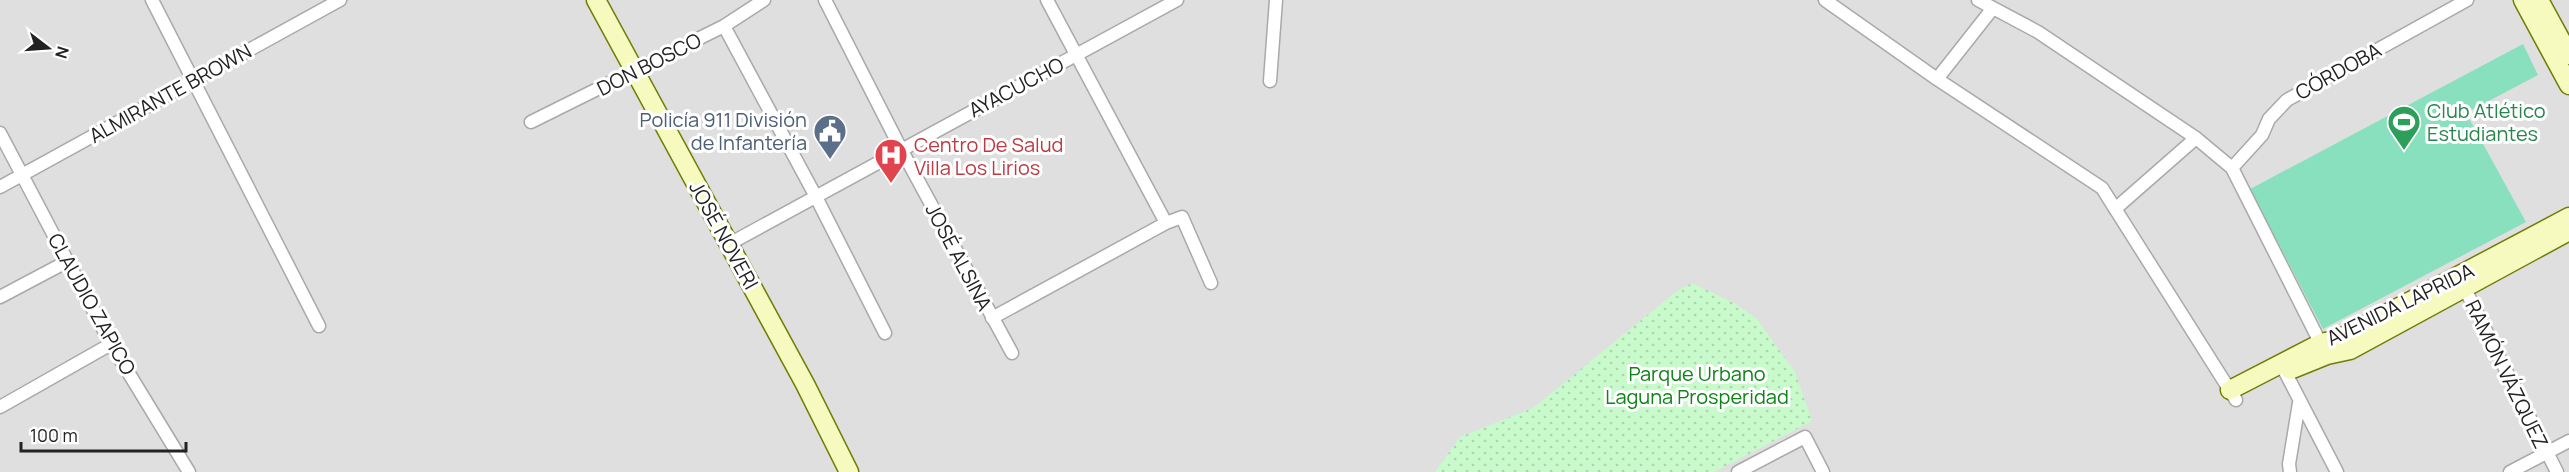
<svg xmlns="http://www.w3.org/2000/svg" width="2569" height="472" viewBox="0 0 2569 472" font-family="Manrope,sans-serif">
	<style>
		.residential { fill: #e0dfdf }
		.park { fill: url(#park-dots) }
		.pitch { fill: #88e0be }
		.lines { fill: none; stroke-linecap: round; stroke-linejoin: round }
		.street-casing { stroke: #a9a9a9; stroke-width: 15 }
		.secondary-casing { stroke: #707d05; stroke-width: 21 }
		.street { stroke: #fff; stroke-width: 12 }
		.secondary { stroke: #f7fabf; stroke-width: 18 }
		.labels { text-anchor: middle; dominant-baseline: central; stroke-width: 6; stroke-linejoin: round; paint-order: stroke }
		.street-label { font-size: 20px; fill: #222; stroke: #fff }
		.leisure-label { font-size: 20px; fill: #27864d; stroke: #fff; text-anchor: start }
		.service-label { font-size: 20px; fill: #4e5e75; stroke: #fff; text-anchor: end }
		.health-label { font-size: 20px; fill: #be3a42; stroke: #fff; text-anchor: start }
		.park-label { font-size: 20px; fill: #0c8416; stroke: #fff }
	</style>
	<defs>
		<pattern id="park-dots" width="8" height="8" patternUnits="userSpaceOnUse" patternTransform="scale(1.5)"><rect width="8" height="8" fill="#c8facc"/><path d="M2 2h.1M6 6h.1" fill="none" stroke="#acd6af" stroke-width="1.8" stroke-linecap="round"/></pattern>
	</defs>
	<rect width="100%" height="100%" fill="#f2efe9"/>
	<path class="residential" d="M 0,0 L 2569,0 L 2569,472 L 0,472 Z"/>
	<path class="park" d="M 1692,283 L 1734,303 L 1756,318 L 1795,372 L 1812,421 L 1714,472 L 1435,472 L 1460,437 L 1533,408 L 1677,291 Z"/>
	<path class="pitch" d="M 2523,44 L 2538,75 L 2466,113 L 2526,222 L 2323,329 L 2250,189 Z"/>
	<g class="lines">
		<defs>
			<path id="street" d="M 152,0 L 319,326
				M 825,0 L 901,149 L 1012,353
				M 1047,0 L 1166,223
				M 1825,0 L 1937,79 L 2102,188 L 2236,400
				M 1978,0 L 2038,32 L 2196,138 L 2232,168 L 2324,350
				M 724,26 L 815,195 L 885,333
				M 1937,79 L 1993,8
				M 1270,81 L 1276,0
				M 531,122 L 724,26 L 764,0
				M 0,133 L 111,344 L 189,472
				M 2232,168 L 2262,135 L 2269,119 L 2287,100 L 2467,0
				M 0,187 L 340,0
				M 2115,209 L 2196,138
				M 729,244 L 1177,0
				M 2462,283 L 2557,472
				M 0,297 L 68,261
				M 992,318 L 1166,223 L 1182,217 L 1211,283
				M 2281,364 L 2337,472
				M 0,407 L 111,344
				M 1738,472 L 1805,437 L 1823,472
				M 2290,472 L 2289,464 L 2299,403
				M 2510,472 L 2569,441"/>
			<path id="secondary" d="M 596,0 L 805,384 L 849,472
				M 2523,0 L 2569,85
				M 2539,0 L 2569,55
				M 2290,370 L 2327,355 L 2350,350 L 2569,231
				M 2230,390 L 2321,343 L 2339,339 L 2569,217"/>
		</defs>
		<use href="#street" class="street-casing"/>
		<use href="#secondary" class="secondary-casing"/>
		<use href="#street" class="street"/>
		<use href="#secondary" class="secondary"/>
	</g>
	<defs>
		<symbol id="stadium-pin" viewBox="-11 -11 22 30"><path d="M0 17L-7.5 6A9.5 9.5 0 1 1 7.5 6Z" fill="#2e9e5b" stroke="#fff"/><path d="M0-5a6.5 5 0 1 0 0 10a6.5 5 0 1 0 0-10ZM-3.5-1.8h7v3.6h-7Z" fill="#fff"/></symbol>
		<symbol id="civic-pin" viewBox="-11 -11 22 30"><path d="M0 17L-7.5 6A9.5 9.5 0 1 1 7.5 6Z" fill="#5c6f8a" stroke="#fff"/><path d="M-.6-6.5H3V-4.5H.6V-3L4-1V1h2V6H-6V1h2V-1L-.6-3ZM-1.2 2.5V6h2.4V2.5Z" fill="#fff"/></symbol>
		<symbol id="hospital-pin" viewBox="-11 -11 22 30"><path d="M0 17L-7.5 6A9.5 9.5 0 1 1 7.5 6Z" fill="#e0444e" stroke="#fff"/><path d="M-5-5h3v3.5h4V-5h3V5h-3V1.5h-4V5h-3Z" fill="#fff"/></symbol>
	</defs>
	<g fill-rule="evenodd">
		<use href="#stadium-pin" x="2385" y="103" width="38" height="52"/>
		<use href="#civic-pin" x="811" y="112" width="38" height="52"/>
		<use href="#hospital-pin" x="872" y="136" width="38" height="52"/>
	</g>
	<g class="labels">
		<g class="street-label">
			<text transform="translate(649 64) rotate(-27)">DON BOSCO</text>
			<text transform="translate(2338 71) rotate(-29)">CÓRDOBA</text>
			<text transform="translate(1016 87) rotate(-28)">AYACUCHO</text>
			<text transform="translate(170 93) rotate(-29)">ALMIRANTE BROWN</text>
			<text transform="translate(724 235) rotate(61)">JOSÉ NOVERI</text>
			<text transform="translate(959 257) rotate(62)">JOSÉ ALSINA</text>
			<text transform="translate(92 304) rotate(61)">CLAUDIO ZAPICO</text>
			<text transform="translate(2400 304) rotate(-26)">AVENIDA LAPRIDA</text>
			<text transform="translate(2507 374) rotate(64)">RAMÓN VÁZQUEZ</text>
		</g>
		<g class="leisure-label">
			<text x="2427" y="110">Club Atlético<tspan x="2427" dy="23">Estudiantes</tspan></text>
		</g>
		<g class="service-label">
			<text x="807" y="119">Policía 911 División<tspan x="807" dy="23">de Infantería</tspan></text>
		</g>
		<g class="health-label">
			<text x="914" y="144">Centro De Salud<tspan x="914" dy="23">Villa Los Lirios</tspan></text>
		</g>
		<g class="park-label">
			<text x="1697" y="373">Parque Urbano<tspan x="1697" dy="23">Laguna Prosperidad</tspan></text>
		</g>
	</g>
	<g transform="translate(48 48) rotate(107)" stroke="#ffffff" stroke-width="4.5" paint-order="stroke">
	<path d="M0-4.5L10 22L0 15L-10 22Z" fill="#222222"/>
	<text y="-9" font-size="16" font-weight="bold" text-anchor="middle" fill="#222222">N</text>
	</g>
	<path d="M21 442v9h165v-9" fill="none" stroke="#222222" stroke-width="3"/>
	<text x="30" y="442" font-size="18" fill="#222222" stroke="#ffffff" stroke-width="4.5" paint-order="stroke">100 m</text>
</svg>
